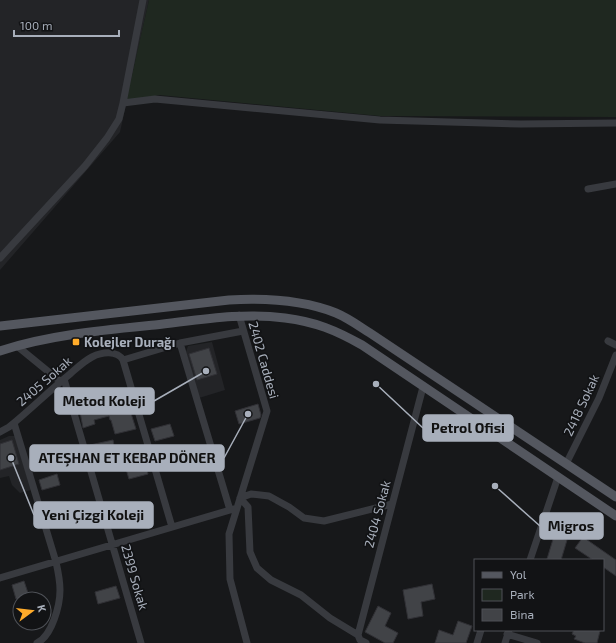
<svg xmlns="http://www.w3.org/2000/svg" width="616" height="643" viewBox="0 0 616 643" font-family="'Exo 2',sans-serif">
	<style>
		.built { fill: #232427 }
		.green { fill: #1f2820 }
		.building { fill: #414347; stroke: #313136 }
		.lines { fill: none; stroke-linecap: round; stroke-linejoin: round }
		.minor { stroke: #383a3f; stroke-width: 7 }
		.major { stroke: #54575f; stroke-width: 9 }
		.poi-dot { fill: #ffab2a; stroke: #121315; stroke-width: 1.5 }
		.labels { text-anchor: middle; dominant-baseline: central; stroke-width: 3.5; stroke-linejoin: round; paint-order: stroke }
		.poi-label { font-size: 13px; font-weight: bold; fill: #a8afbb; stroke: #121315; text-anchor: start }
		.street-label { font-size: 13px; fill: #a8afbb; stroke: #121315 }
		.leader { fill: none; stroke: #a8afbb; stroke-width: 1.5 }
		.callout-dot { fill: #a8afbb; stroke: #121315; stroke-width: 1.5 }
		.callout { fill: #a8afbb; stroke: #a8afbb; stroke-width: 1.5 }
		.callout-label { font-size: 14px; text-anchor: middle; font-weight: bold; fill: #111 }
	</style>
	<rect width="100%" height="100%" fill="#17181a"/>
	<path class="built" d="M 0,0 L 149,0 L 120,132 L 0,270 Z
		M 212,342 L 225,390 L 199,398 L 186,352 L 188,346 Z
		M 9,436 L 15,436 L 31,490 L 20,493 L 12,485 L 9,476 L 0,478 L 0,440 Z"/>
	<path class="green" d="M 149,0 L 616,0 L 616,117 L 380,116 L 159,95 L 126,102 Z"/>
	<path class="building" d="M 209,348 L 217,374 L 197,380 L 189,354 Z
		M 96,396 L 100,409 L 127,401 L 136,429 L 115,434 L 111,420 L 110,420 L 109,416 L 94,420 L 95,424 L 83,428 L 78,401 Z
		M 258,404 L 261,415 L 260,418 L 239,424 L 235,411 Z
		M 170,424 L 174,436 L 155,441 L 151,429 Z
		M 12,440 L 19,464 L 0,470 L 0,444 Z
		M 113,440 L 115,452 L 94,459 L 90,445 Z
		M 142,451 L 148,474 L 129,479 L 122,456 Z
		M 57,474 L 60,485 L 42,490 L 39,480 Z
		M 554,536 L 567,540 L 561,560 L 547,559 Z
		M 583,537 L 616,560 L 616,576 L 603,567 L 603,560 L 593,560 L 575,548 Z
		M 24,581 L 30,599 L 16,599 L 12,585 Z
		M 432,584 L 435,599 L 421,602 L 423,616 L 408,619 L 403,590 Z
		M 116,586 L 120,598 L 98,604 L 95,592 Z
		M 378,606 L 391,613 L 385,626 L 398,633 L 393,643 L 385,643 L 365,632 Z
		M 458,621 L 472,626 L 466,643 L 435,643 L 439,630 L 453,635 Z
		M 574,630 L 600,630 L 600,631 L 597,643 L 585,643 L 574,639 L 576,636 L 572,634 Z"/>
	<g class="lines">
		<path class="minor" d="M 123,103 L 143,0
			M 588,189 L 616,184
			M 0,258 L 85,166 L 107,138 L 119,119 L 123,103 L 155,99 L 380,120 L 521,124 L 616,123
			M 239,315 L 267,411 L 229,534 L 230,579 L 247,643
			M 608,341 L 616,345
			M 180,343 L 230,510
			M 17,346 L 61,382
			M 123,360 L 172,527
			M 64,379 L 141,643
			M 14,423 L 56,562 C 58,571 60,580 60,590 C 60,605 52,636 37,643
			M 0,432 L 9,427 C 30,410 49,391 70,374 C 77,368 84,361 92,357 C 102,352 117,350 123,360 L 180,343 L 243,331
			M 566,464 L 599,398 L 616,355
			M 530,560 L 558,477
			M 0,578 L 237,508
			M 507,634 L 537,643
			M 358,635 L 330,618 L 301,595 L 271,580 L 257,568 L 250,552 L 248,507 L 240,498 L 251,494 L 269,496 L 289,507 L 304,518 L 324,521 L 392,504
			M 366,643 L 360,640 L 358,635 L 423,387
			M 477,643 L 481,630
			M 505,643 L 509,630"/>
		<path class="major" d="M 0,326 L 229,300 C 264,298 303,300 336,313 C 348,318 359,326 370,333 L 616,497
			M 0,351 C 48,335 105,330 155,325 C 199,320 242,312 285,318 C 316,322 335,330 362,345 L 616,516"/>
	</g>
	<rect class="poi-dot" x="72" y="338" width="8" height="8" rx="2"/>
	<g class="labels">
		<g class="poi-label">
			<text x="84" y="342">Kolejler Durağı</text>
		</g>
		<g class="street-label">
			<text transform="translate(264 360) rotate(74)">2402 Caddesi</text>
			<text transform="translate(44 381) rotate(-41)">2405 Sokak</text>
			<text transform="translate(581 405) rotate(-65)">2418 Sokak</text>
			<text transform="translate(377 514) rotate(-75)">2404 Sokak</text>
			<text transform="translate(135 577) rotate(74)">2399 Sokak</text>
		</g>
	</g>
	<path class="leader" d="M206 371L154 401M376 384L423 428M248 414L224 458M11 458L34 515M495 486L540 526"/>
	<g class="callout-dot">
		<circle cx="206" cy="371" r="4"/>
		<circle cx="376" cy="384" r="4"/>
		<circle cx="248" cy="414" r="4"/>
		<circle cx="11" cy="458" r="4"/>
		<circle cx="495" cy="486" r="4"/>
	</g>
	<g class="callout">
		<rect x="55" y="388" width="99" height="26" rx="4"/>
		<rect x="423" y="415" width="90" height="26" rx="4"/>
		<rect x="30" y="445" width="194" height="26" rx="4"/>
		<rect x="34" y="502" width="119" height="26" rx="4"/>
		<rect x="540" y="513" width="63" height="26" rx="4"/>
	</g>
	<g class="callout-label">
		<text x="104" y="406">Metod Koleji</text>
		<text x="468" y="433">Petrol Ofisi</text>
		<text x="127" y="463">ATEŞHAN ET KEBAP DÖNER</text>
		<text x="93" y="520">Yeni Çizgi Koleji</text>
		<text x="571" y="531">Migros</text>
	</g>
	<rect x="474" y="559" width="130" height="72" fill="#121315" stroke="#4e5157"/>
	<rect x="482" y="572" width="20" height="6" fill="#54575f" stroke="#4e5157"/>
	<text x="510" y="579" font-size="12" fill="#a8afbb">Yol</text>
	<rect x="482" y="589" width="20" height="12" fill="#1f2820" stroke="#4e5157"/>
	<text x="510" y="599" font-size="12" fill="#a8afbb">Park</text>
	<rect x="482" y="609" width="20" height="12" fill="#414347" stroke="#4e5157"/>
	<text x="510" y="619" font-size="12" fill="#a8afbb">Bina</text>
	<g transform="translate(32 611) rotate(75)"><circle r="19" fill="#121315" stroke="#4e5157"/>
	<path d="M0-3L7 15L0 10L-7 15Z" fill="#ffab2a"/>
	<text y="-6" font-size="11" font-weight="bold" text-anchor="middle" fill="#a8afbb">K</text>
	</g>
	<path d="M14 30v6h105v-6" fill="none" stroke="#a8afbb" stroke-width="2"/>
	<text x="20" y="30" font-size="12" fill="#a8afbb" stroke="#121315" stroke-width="3" paint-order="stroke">100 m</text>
</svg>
